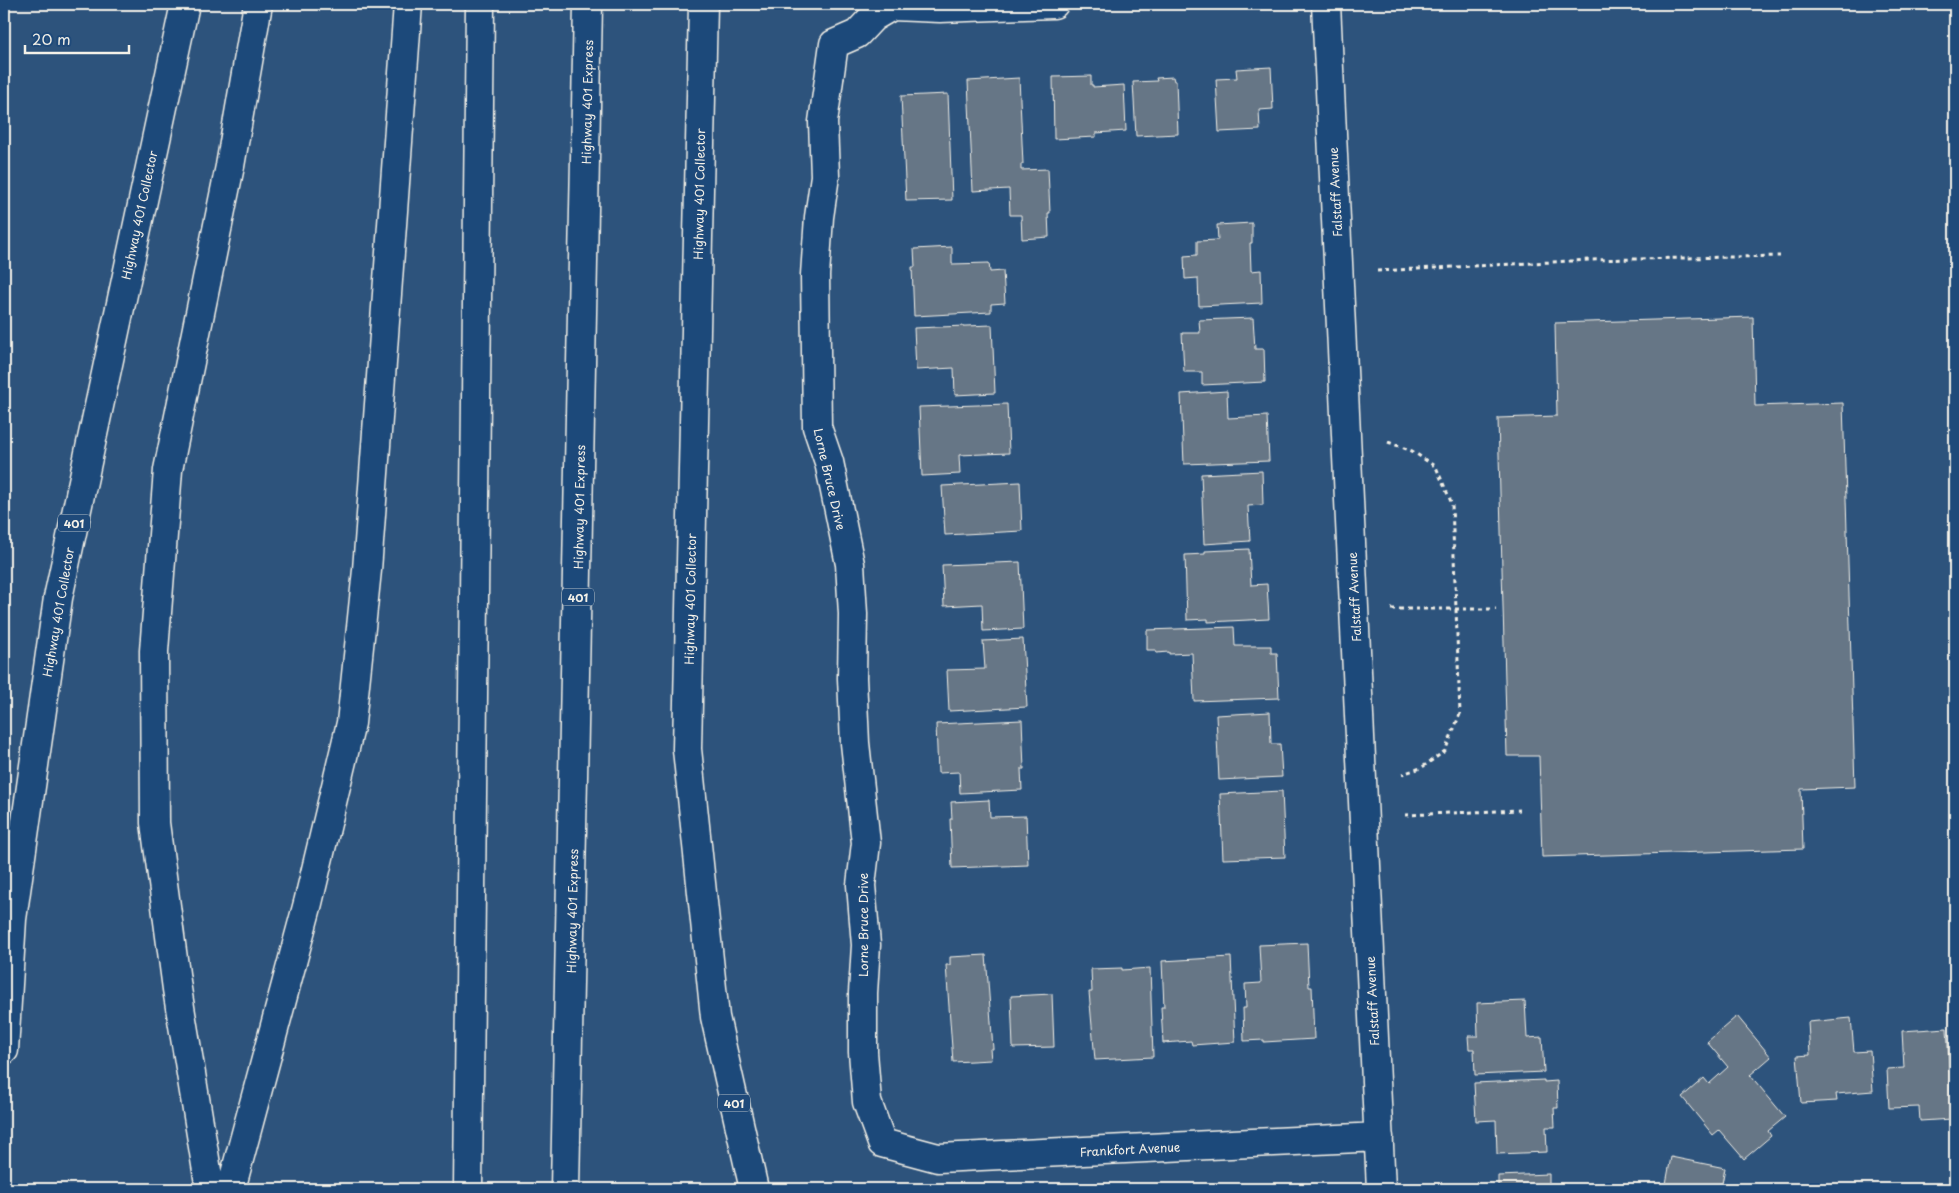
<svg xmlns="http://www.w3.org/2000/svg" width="1959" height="1193" viewBox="0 0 1959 1193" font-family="'Playpen Sans',sans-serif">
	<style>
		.building { fill: #667686; stroke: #f4f1e8 }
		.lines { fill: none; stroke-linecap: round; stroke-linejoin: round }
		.minor-casing { stroke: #f4f1e8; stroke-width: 31 }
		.highway-casing { stroke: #f4f1e8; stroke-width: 31 }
		.path { stroke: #f4f1e8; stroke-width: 3; stroke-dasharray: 4 4; stroke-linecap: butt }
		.minor { stroke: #1f4a7a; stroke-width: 28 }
		.highway { stroke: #1f4a7a; stroke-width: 28 }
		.labels { text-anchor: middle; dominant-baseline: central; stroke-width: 4; stroke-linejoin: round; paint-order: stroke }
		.shield { fill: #1f4a7a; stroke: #b4bfc7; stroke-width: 1 }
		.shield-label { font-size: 11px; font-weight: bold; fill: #f4f1e8 }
		.street-label { font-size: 12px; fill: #f4f1e8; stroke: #1f4a7a }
	</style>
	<rect width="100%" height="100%" fill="#2d537c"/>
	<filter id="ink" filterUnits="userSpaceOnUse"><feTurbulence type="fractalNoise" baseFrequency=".02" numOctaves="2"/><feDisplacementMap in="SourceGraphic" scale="10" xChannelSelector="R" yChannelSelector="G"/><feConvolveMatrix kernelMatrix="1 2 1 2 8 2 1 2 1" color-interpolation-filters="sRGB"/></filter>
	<g filter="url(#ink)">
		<path class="building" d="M 1271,67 L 1273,109 L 1259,110 L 1260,130 L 1219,132 L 1216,79 L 1237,78 L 1236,69 Z
			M 1091,76 L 1091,85 L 1093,85 L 1093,87 L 1124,85 L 1126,131 L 1096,133 L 1096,137 L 1054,139 L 1053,77 Z
			M 1173,77 L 1174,81 L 1176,81 L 1178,134 L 1136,136 L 1133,82 L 1157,81 L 1156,78 Z
			M 1019,78 L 1023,164 L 1021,164 L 1021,170 L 1048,169 L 1050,213 L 1048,213 L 1049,237 L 1022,239 L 1021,215 L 1010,215 L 1009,189 L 973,191 L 968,81 Z
			M 948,94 L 952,200 L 906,201 L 901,96 Z
			M 1252,223 L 1252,243 L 1250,243 L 1251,271 L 1261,270 L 1262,303 L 1199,306 L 1198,278 L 1185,279 L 1184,256 L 1197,255 L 1197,241 L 1218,240 L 1217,225 Z
			M 952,247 L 952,264 L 989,263 L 990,272 L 1003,271 L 1005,303 L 991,304 L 991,312 L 914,316 L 912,267 L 915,267 L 914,249 Z
			M 1753,317 L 1755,406 L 1843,403 L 1855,787 L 1801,789 L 1803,849 L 1542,857 L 1539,756 L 1507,756 L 1498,418 L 1557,416 L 1555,323 Z
			M 1253,318 L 1255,349 L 1264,349 L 1265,382 L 1202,385 L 1202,372 L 1184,372 L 1182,333 L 1200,333 L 1199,320 Z
			M 992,325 L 995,393 L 955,395 L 954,368 L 916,370 L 914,328 Z
			M 1227,391 L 1228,418 L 1267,416 L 1269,461 L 1184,464 L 1181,394 Z
			M 1007,404 L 1009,453 L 959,455 L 960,474 L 922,476 L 919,407 Z
			M 1262,471 L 1263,505 L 1248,506 L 1250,541 L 1204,544 L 1201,474 Z
			M 1020,482 L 1022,531 L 945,535 L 942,486 Z
			M 1249,549 L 1251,585 L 1267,584 L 1269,619 L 1208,622 L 1208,619 L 1187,620 L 1185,555 L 1205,554 L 1205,551 Z
			M 1020,562 L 1023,629 L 983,631 L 982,604 L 944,606 L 942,565 Z
			M 1234,627 L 1235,646 L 1271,646 L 1271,653 L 1277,653 L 1279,698 L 1194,701 L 1192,653 L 1169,654 L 1169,652 L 1156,653 L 1156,650 L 1147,650 L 1147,630 Z
			M 1023,639 L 1027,707 L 949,711 L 947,670 L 985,669 L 983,641 Z
			M 1270,712 L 1271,744 L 1280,744 L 1282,777 L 1219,780 L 1216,715 Z
			M 1022,720 L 1024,769 L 1021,769 L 1022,790 L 960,793 L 959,772 L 938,773 L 936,724 Z
			M 1282,791 L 1285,857 L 1223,859 L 1220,794 Z
			M 989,800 L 990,817 L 1026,816 L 1028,865 L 952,868 L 950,819 L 952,819 L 951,802 Z
			M 1307,943 L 1309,987 L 1312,987 L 1314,1039 L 1264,1042 L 1264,1040 L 1244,1041 L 1243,1008 L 1246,1008 L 1245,984 L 1261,983 L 1259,945 Z
			M 986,955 L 993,1049 L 990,1049 L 991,1060 L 953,1062 L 946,965 L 950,965 L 950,957 Z
			M 1231,957 L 1235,1042 L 1192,1045 L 1191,1041 L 1163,1043 L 1161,1007 L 1164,1007 L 1162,961 Z
			M 1122,968 L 1122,970 L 1150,968 L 1153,1057 L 1095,1060 L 1089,992 L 1092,992 L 1091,969 Z
			M 1052,994 L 1054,1047 L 1013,1048 L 1011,996 Z
			M 1525,1001 L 1527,1038 L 1542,1037 L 1544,1072 L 1475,1075 L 1474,1049 L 1469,1049 L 1468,1036 L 1478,1036 L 1477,1003 Z
			M 1737,1016 L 1771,1057 L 1750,1075 L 1785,1117 L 1768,1131 L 1771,1136 L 1744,1159 L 1719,1130 L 1713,1135 L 1682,1097 L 1704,1078 L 1709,1084 L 1728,1067 L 1707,1042 Z
			M 1851,1018 L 1854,1052 L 1870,1051 L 1873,1091 L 1836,1094 L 1837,1101 L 1801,1103 L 1797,1056 L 1810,1055 L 1808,1022 Z
			M 1947,1028 L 1952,1119 L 1920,1121 L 1919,1107 L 1889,1108 L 1887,1069 L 1904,1068 L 1902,1031 Z
			M 1544,1080 L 1544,1082 L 1557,1081 L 1558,1108 L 1554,1108 L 1555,1127 L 1546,1127 L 1547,1152 L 1497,1154 L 1496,1120 L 1476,1121 L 1474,1083 Z
			M 1671,1157 L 1725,1168 L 1721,1189 L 1665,1189 Z
			M 1549,1174 L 1549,1189 L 1498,1189 L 1498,1176 Z"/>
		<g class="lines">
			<defs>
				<path id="minor" d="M 1054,4 L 940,8 L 892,6 L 873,17 L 857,34 L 834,44 L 823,122 L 825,176 L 819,217 L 815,275 L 817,427 L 829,462 L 850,564 L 853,614 L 852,678 L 855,743 L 866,843 L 861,885 L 866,945 L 863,993 L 863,1052 L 867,1102 L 882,1143 L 938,1158 L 1379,1137
					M 1326,4 L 1381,1189"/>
				<path id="highway" d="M 703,4 L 687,749 L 715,1017 L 754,1189
					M 4,1050 L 12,919 L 58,598 L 185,4
					M 210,1189 L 177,989 L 155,823 L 154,651 L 168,470 L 230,166 L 258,4
					M 231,1189 L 308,903 L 351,723 L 367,570 L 408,4
					M 468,1189 L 480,4
					M 565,1189 L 588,4"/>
			</defs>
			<use href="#minor" class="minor-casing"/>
			<use href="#highway" class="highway-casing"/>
			<path class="path" d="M 1377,271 L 1590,260 L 1780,256
				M 1388,442 L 1412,451 L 1436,467 L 1452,504 L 1460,714 L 1445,751 L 1421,768 L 1402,774
				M 1391,609 L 1496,609
				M 1405,815 L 1520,810"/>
			<use href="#minor" class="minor"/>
			<use href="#highway" class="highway"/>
		</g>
	</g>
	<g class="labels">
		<g class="shield">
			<rect x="58" y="514.5" width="32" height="17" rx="4"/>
			<rect x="562" y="588.5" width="32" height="17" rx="4"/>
			<rect x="718" y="1094.5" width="32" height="17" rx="4"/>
		</g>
		<g class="shield-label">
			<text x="74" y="523">401</text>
			<text x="578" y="597">401</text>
			<text x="734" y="1103">401</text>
		</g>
		<g class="street-label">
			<text transform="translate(587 102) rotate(-89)">Highway 401 Express</text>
			<text transform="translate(1335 192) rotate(-93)">Falstaff Avenue</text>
			<text transform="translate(699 194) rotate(-89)">Highway 401 Collector</text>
			<text transform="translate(139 215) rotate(-78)">Highway 401 Collector</text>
			<text transform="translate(830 479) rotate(77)">Lorne Bruce Drive</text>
			<text transform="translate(579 507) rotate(-89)">Highway 401 Express</text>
			<text transform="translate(1354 597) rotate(-93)">Falstaff Avenue</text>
			<text transform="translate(690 599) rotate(-89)">Highway 401 Collector</text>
			<text transform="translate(58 612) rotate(-80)">Highway 401 Collector</text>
			<text transform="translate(572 911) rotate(-89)">Highway 401 Express</text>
			<text transform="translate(863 925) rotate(-90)">Lorne Bruce Drive</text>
			<text transform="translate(1372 1001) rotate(-93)">Falstaff Avenue</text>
			<text transform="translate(1130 1149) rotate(-3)">Frankfort Avenue</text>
		</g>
	</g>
	<rect width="1959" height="1193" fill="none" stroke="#1f4a7a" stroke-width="20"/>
	<rect x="10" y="10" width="1939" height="1173" fill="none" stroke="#f4f1e8" stroke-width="2" filter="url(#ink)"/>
	<path d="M25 45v8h104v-8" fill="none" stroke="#f4f1e8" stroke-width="2.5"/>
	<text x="32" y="45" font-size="15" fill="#f4f1e8" stroke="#1f4a7a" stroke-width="4" paint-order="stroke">20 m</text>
</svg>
